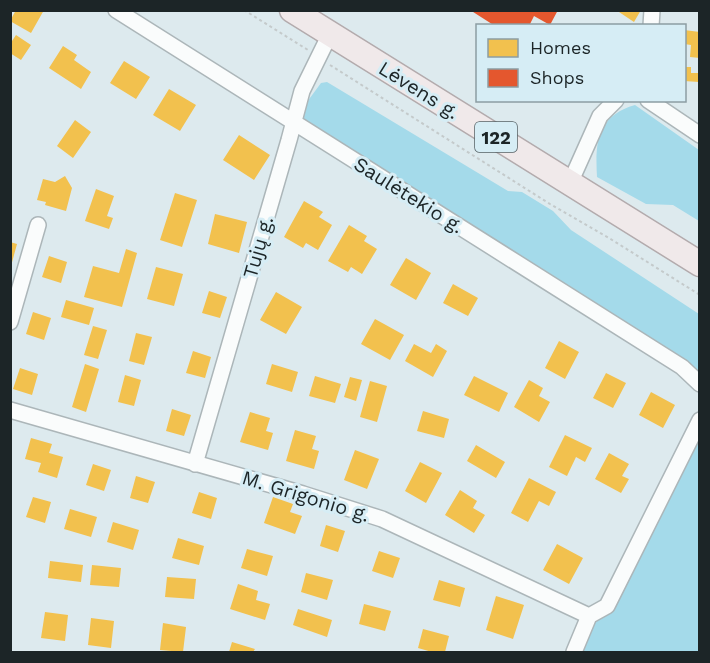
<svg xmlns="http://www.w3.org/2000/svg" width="710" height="663" viewBox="0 0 710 663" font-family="'Work Sans',sans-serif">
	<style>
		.green { fill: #a4daea }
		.homes { fill: #f2c14e }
		.shops { fill: #e4572e }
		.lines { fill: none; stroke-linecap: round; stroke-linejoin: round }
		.minor-casing { stroke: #acb6b9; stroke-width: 18 }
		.primary-casing { stroke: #b3abad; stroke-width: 27 }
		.path { stroke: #c4cacb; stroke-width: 2; stroke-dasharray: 3 3; stroke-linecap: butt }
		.minor { stroke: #fafcfc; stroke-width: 15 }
		.primary { stroke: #f0e9ea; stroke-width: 24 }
		.labels { text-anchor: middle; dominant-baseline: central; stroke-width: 6; stroke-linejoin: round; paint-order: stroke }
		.shield { fill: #d6edf5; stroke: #546165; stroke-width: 1.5 }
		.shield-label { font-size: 18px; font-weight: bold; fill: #1c2527 }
		.street-label { font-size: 20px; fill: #1c2527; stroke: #d6edf5 }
	</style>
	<rect width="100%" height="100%" fill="#ddeaee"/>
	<path class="green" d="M 327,82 L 508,191 L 522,192 L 553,211 L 571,230 L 699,314 L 699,384 L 293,121 L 321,83 Z
		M 635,105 L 699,150 L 699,221 L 673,205 L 646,204 L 597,177 C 595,142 597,116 635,105 Z
		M 699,420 L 699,652 L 574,652 L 575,645 L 607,606 Z"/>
	<path class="homes" d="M 16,10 L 44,10 L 31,33 L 10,21 Z
		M 616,10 L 641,10 L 634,22 Z
		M 684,30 L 700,32 L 700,58 L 690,57 L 691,45 L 684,44 Z
		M 16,35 L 31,45 L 21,60 L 10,53 L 10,44 Z
		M 63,46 L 77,55 L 74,60 L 91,72 L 81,89 L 49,68 Z
		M 124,61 L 150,77 L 136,99 L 110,83 Z
		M 684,67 L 691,67 L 691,73 L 700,73 L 699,82 L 684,81 Z
		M 169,89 L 196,105 L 180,131 L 153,115 Z
		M 75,120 L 91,132 L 73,158 L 57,146 Z
		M 239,135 L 270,155 L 254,180 L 223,160 Z
		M 65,176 L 72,188 L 66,211 L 45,205 L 46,202 L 37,200 L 43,179 L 55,182 Z
		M 96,189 L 114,196 L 107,216 L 113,218 L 109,229 L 85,221 Z
		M 175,193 L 197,200 L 182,247 L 160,240 Z
		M 304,201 L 323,212 L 319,217 L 332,225 L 318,250 L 306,243 L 303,248 L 284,237 Z
		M 215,214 L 247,222 L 239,253 L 208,244 Z
		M 349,225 L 367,236 L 364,241 L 377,249 L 362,274 L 351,267 L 348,272 L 328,261 Z
		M 10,242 L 17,244 L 11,266 L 10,266 Z
		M 126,249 L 137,253 L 122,307 L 84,297 L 93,266 L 119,273 Z
		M 49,256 L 67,262 L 61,283 L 42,277 Z
		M 406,258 L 431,273 L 416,300 L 390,285 Z
		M 156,267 L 183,274 L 174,306 L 147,299 Z
		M 453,284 L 478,298 L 468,316 L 443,303 Z
		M 209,291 L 227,297 L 220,318 L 202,313 Z
		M 276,292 L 302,307 L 286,334 L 260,320 Z
		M 66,300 L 94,308 L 89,325 L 61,317 Z
		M 33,312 L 51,318 L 44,340 L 26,334 Z
		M 375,319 L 404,335 L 390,360 L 361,344 Z
		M 93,326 L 107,330 L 98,359 L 84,355 Z
		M 136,333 L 152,337 L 144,365 L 129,361 Z
		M 559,341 L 579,352 L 565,379 L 545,368 Z
		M 414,344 L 431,353 L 436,344 L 447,351 L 433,377 L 405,361 Z
		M 193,351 L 211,357 L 205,378 L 186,373 Z
		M 85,364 L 99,369 L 86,412 L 72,407 Z
		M 272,364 L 298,372 L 292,392 L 266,384 Z
		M 20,368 L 38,374 L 32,395 L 13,389 Z
		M 606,373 L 626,383 L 613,408 L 593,398 Z
		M 125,375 L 141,380 L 134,406 L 118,402 Z
		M 315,376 L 341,384 L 335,403 L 309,396 Z
		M 474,376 L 508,393 L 499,412 L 464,395 Z
		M 350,377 L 362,380 L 356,401 L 344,397 Z
		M 529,380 L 543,388 L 539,396 L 550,402 L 539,422 L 514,407 Z
		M 370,381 L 387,386 L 377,422 L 360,417 Z
		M 651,392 L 675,405 L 663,428 L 639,415 Z
		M 172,409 L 191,415 L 184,436 L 166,431 Z
		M 423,411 L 449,419 L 444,438 L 417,431 Z
		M 250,412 L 270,418 L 266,431 L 273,433 L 268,450 L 240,442 Z
		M 295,430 L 316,436 L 312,449 L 319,451 L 314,469 L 286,461 Z
		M 565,435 L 592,448 L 585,462 L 576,457 L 567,476 L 549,467 Z
		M 31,438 L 52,444 L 49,453 L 63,457 L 57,478 L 38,472 L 41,463 L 25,459 Z
		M 476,445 L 505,462 L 496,478 L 467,461 Z
		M 355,450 L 379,459 L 367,489 L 344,480 Z
		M 609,453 L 629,464 L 622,476 L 629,479 L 621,493 L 595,479 Z
		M 420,462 L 442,473 L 426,503 L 405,491 Z
		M 93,464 L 111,470 L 104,491 L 86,485 Z
		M 136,476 L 155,482 L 148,503 L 130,498 Z
		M 529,478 L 556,492 L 549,506 L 539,501 L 528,522 L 511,513 Z
		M 460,490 L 477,501 L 473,508 L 485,515 L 474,533 L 445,515 Z
		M 199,492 L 217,498 L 211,519 L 192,513 Z
		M 33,497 L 51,502 L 45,523 L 26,517 Z
		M 273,497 L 293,504 L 290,512 L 302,516 L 295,534 L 264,523 Z
		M 70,509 L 97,517 L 91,537 L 64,529 Z
		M 113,522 L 139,530 L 133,550 L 107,542 Z
		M 326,525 L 345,531 L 338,552 L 320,546 Z
		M 178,538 L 204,546 L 199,565 L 172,558 Z
		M 557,544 L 583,558 L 569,584 L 543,570 Z
		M 247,549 L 273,556 L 267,576 L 241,568 Z
		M 379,551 L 400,558 L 393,578 L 372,571 Z
		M 50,561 L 83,565 L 81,582 L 48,578 Z
		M 92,565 L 121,568 L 119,587 L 90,585 Z
		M 306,573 L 333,580 L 327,600 L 301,592 Z
		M 167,577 L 196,579 L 194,599 L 165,597 Z
		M 439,580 L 465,588 L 460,607 L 433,600 Z
		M 238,584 L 258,591 L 256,600 L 270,604 L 265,620 L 230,609 Z
		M 496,596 L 524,605 L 513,639 L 486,630 Z
		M 364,604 L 391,611 L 385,631 L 359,624 Z
		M 298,609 L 332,620 L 327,637 L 293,625 Z
		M 45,612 L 68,615 L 65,641 L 41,638 Z
		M 91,618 L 114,621 L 111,648 L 88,645 Z
		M 163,623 L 186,627 L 183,652 L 160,650 Z
		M 423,629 L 449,636 L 445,652 L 432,652 L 418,648 Z
		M 232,642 L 255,649 L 253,652 L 229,652 Z"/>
	<path class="shops" d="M 470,10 L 558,10 L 550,25 L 534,16 L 529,26 L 495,26 Z"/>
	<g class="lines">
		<defs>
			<path id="minor" d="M 116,10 L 682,367 L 700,384
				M 651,26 L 652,10
				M 648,100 L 700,135
				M 570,183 L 600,116 L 616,100
				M 10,322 L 38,225
				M 10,410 L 303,494 L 382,519 L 589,616
				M 195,464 L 289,140 L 302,91 L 330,34
				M 574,652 L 589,616 L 607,606 L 700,420"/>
			<path id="primary" d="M 292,10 L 700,264"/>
		</defs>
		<use href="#minor" class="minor-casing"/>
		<use href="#primary" class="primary-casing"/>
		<path class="path" d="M 244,10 L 308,50
			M 330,65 L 550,204 L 609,238 L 700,295"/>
		<use href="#minor" class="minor"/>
		<use href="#primary" class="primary"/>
	</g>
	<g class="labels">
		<rect class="shield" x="475" y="122" width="42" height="30" rx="4.5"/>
		<g class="shield-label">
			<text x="496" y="137">122</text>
		</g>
		<g class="street-label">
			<text transform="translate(419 90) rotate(32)">Lėvens g.</text>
			<text transform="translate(409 195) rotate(32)">Saulėtekio g.</text>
			<text transform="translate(258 247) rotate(-74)">Tujų g.</text>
			<text transform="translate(306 496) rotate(17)">M. Grigonio g.</text>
		</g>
	</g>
	<rect width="710" height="663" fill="none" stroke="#1c2527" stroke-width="24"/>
	<rect x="476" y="24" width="210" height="78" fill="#d6edf5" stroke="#8c9da3" stroke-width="1.5"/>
	<rect x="488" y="39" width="30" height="18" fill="#f2c14e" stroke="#8c9da3" stroke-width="1.5"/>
	<text x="530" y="54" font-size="18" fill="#1c2527">Homes</text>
	<rect x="488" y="69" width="30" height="18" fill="#e4572e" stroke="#8c9da3" stroke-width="1.5"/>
	<text x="530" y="84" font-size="18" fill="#1c2527">Shops</text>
</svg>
